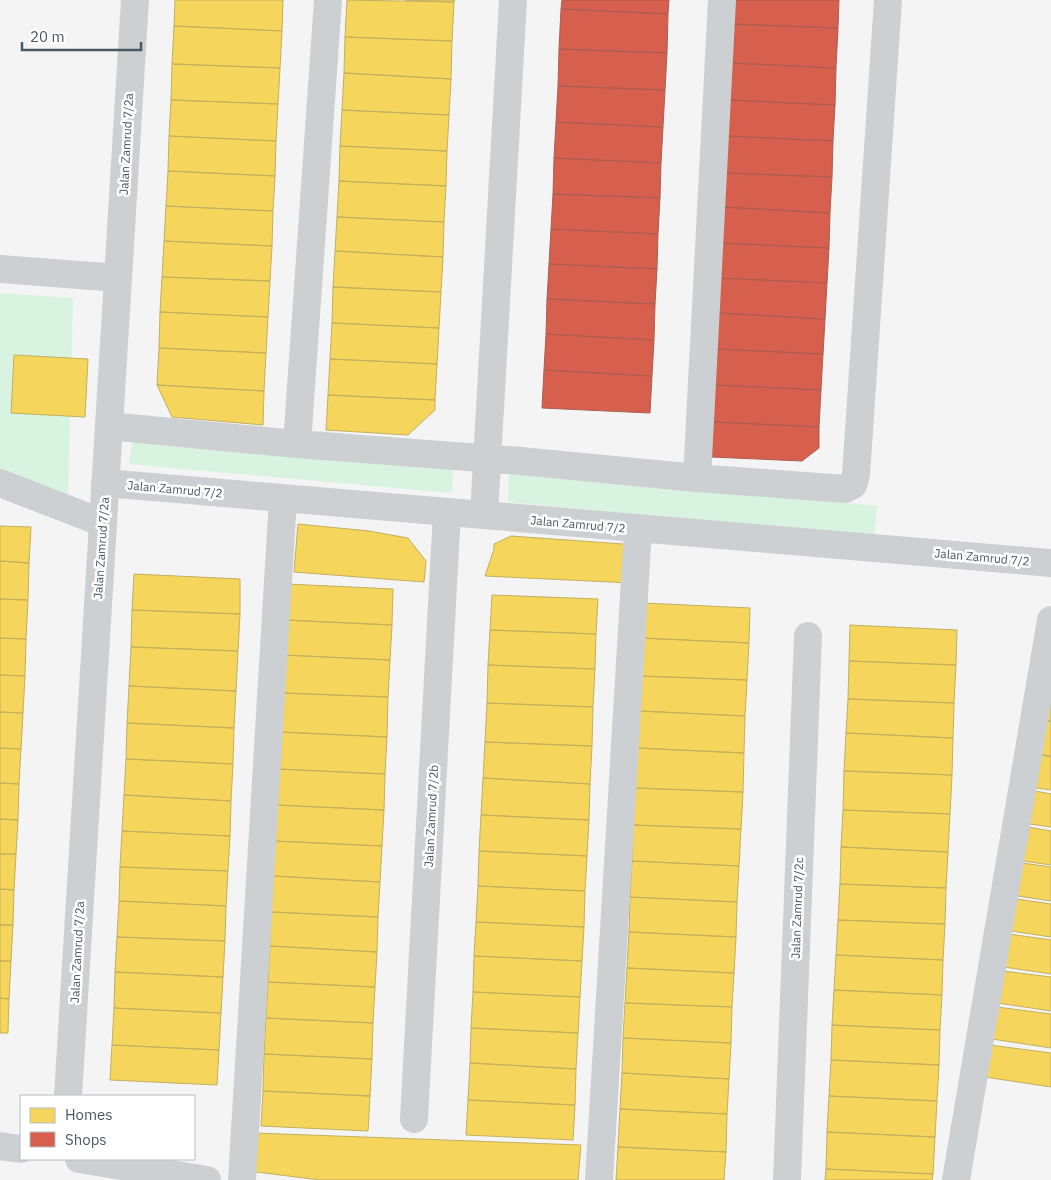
<svg xmlns="http://www.w3.org/2000/svg" width="1051" height="1180" viewBox="0 0 1051 1180" font-family="'IBM Plex Sans',sans-serif">
	<style>
		.green { fill: #d8f3df }
		.homes { fill: #f6d55c; stroke: #c2b05e }
		.shops { fill: #d6604d; stroke: #ac5e53 }
		.lines { fill: none; stroke-linecap: round; stroke-linejoin: round }
		.minor { stroke: #cdd0d2; stroke-width: 28 }
		.labels { text-anchor: middle; dominant-baseline: central; stroke-width: 5; stroke-linejoin: round; paint-order: stroke }
		.street-label { font-size: 12px; fill: #495961; stroke: #fff }
	</style>
	<rect width="100%" height="100%" fill="#f4f4f4"/>
	<path class="green" d="M 0,293 L 73,298 L 68,497 L 0,468 Z
		M 133,436 L 453,468 L 452,493 L 129,464 Z
		M 509,471 L 877,506 L 874,538 L 508,502 Z"/>
	<path class="homes" d="M 175,0 L 283,0 L 282,31 L 174,26 Z
		M 347,0 L 454,2 L 452,41 L 345,37 Z
		M 405,0 L 455,0 L 454,2 Z
		M 174,26 L 282,31 L 280,68 L 172,64 Z
		M 345,37 L 452,41 L 451,79 L 344,73 Z
		M 172,64 L 280,68 L 278,104 L 171,100 Z
		M 344,73 L 451,79 L 449,115 L 342,110 Z
		M 171,100 L 278,104 L 276,141 L 169,136 Z
		M 342,110 L 449,115 L 447,151 L 340,146 Z
		M 169,136 L 276,141 L 275,176 L 168,171 Z
		M 340,146 L 447,151 L 446,186 L 339,181 Z
		M 168,171 L 275,176 L 273,211 L 166,206 Z
		M 339,181 L 446,186 L 444,222 L 337,217 Z
		M 166,206 L 273,211 L 272,246 L 164,241 Z
		M 337,217 L 444,222 L 443,257 L 335,251 Z
		M 164,241 L 272,246 L 270,281 L 162,277 Z
		M 335,251 L 443,257 L 441,292 L 333,287 Z
		M 162,277 L 270,281 L 268,317 L 160,312 Z
		M 333,287 L 441,292 L 439,328 L 332,323 Z
		M 160,312 L 268,317 L 266,353 L 159,348 Z
		M 332,323 L 439,328 L 437,364 L 330,359 Z
		M 159,348 L 266,353 L 264,391 L 157,385 Z
		M 14,355 L 88,359 L 85,417 L 11,413 Z
		M 330,359 L 437,364 L 435,400 L 328,395 Z
		M 157,385 L 264,391 L 263,425 L 172,417 Z
		M 328,395 L 435,400 L 435,410 L 408,435 L 326,430 Z
		M 298,524 L 369,531 L 408,538 L 426,561 L 424,582 L 294,572 Z
		M 0,526 L 31,527 L 29,563 L 0,561 Z
		M 511,536 L 623,544 L 626,551 L 631,583 L 485,576 L 494,549 L 494,544 Z
		M 0,561 L 29,563 L 28,600 L 0,599 Z
		M 134,574 L 240,579 L 240,614 L 132,610 Z
		M 287,584 L 393,589 L 392,625 L 285,620 Z
		M 492,595 L 598,599 L 596,634 L 490,630 Z
		M 0,599 L 28,600 L 26,639 L 0,638 Z
		M 643,603 L 750,608 L 749,643 L 642,638 Z
		M 132,610 L 240,614 L 238,651 L 131,647 Z
		M 285,620 L 392,625 L 390,660 L 283,655 Z
		M 850,625 L 957,630 L 956,665 L 849,661 Z
		M 490,630 L 596,634 L 595,669 L 488,665 Z
		M 0,638 L 26,639 L 25,676 L 0,675 Z
		M 642,638 L 749,643 L 747,680 L 641,676 Z
		M 131,647 L 238,651 L 236,691 L 129,686 Z
		M 283,655 L 390,660 L 388,697 L 282,693 Z
		M 849,661 L 956,665 L 954,703 L 848,699 Z
		M 488,665 L 595,669 L 593,707 L 487,703 Z
		M 0,675 L 25,676 L 23,713 L 0,712 Z
		M 641,676 L 747,680 L 745,716 L 639,711 Z
		M 129,686 L 236,691 L 234,728 L 127,723 Z
		M 1051,687 L 1051,721 L 1045,720 Z
		M 282,693 L 388,697 L 387,737 L 280,732 Z
		M 848,699 L 954,703 L 953,738 L 846,733 Z
		M 487,703 L 593,707 L 592,746 L 485,742 Z
		M 639,711 L 745,716 L 744,753 L 637,748 Z
		M 0,712 L 23,713 L 21,749 L 0,748 Z
		M 1046,721 L 1051,722 L 1051,756 L 1041,754 Z
		M 127,723 L 234,728 L 233,764 L 126,759 Z
		M 280,732 L 387,737 L 385,774 L 278,769 Z
		M 846,733 L 953,738 L 952,775 L 844,771 Z
		M 485,742 L 592,746 L 590,784 L 483,778 Z
		M 0,748 L 21,749 L 19,784 L 0,783 Z
		M 637,748 L 744,753 L 743,792 L 635,788 Z
		M 1041,755 L 1051,757 L 1051,790 L 1036,788 Z
		M 126,759 L 233,764 L 231,801 L 124,795 Z
		M 278,769 L 385,774 L 384,810 L 276,805 Z
		M 844,771 L 952,775 L 950,814 L 843,810 Z
		M 483,778 L 590,784 L 589,820 L 481,815 Z
		M 0,783 L 19,784 L 18,820 L 0,819 Z
		M 635,788 L 743,792 L 741,829 L 633,825 Z
		M 1035,791 L 1051,794 L 1051,827 L 1030,824 Z
		M 124,795 L 231,801 L 230,836 L 122,831 Z
		M 276,805 L 384,810 L 382,846 L 274,841 Z
		M 843,810 L 950,814 L 948,852 L 841,847 Z
		M 481,815 L 589,820 L 587,856 L 479,851 Z
		M 0,819 L 18,820 L 16,854 L 0,854 Z
		M 633,825 L 741,829 L 739,866 L 632,861 Z
		M 1028,827 L 1051,831 L 1051,865 L 1023,861 Z
		M 122,831 L 230,836 L 228,871 L 120,867 Z
		M 274,841 L 382,846 L 380,882 L 273,876 Z
		M 841,847 L 948,852 L 946,888 L 840,884 Z
		M 479,851 L 587,856 L 585,891 L 478,886 Z
		M 0,854 L 16,854 L 14,890 L 0,889 Z
		M 632,861 L 739,866 L 737,902 L 630,897 Z
		M 1022,863 L 1051,867 L 1051,901 L 1018,896 Z
		M 120,867 L 228,871 L 226,906 L 119,901 Z
		M 273,876 L 380,882 L 378,917 L 271,912 Z
		M 840,884 L 946,888 L 945,924 L 838,920 Z
		M 478,886 L 585,891 L 584,927 L 476,922 Z
		M 0,889 L 14,890 L 13,925 L 0,925 Z
		M 630,897 L 737,902 L 736,937 L 629,932 Z
		M 1016,899 L 1051,904 L 1051,937 L 1011,931 Z
		M 119,901 L 226,906 L 225,941 L 117,937 Z
		M 271,912 L 378,917 L 377,952 L 270,946 Z
		M 838,920 L 945,924 L 943,960 L 836,955 Z
		M 476,922 L 584,927 L 582,961 L 474,956 Z
		M 0,925 L 13,925 L 11,961 L 0,961 Z
		M 629,932 L 736,937 L 734,973 L 627,968 Z
		M 1009,934 L 1051,940 L 1051,974 L 1004,967 Z
		M 117,937 L 225,941 L 223,977 L 115,972 Z
		M 270,946 L 377,952 L 375,987 L 268,982 Z
		M 836,955 L 943,960 L 942,995 L 834,990 Z
		M 474,956 L 582,961 L 580,997 L 473,992 Z
		M 0,961 L 11,961 L 9,999 L 0,998 Z
		M 627,968 L 734,973 L 732,1007 L 625,1003 Z
		M 1003,971 L 1051,977 L 1051,1011 L 998,1003 Z
		M 115,972 L 223,977 L 221,1013 L 114,1008 Z
		M 268,982 L 375,987 L 373,1023 L 266,1018 Z
		M 834,990 L 942,995 L 940,1030 L 832,1025 Z
		M 473,992 L 580,997 L 578,1033 L 471,1028 Z
		M 0,998 L 9,999 L 8,1033 L 0,1033 Z
		M 625,1003 L 732,1007 L 731,1043 L 623,1038 Z
		M 997,1007 L 1051,1014 L 1051,1048 L 992,1039 Z
		M 114,1008 L 221,1013 L 219,1050 L 112,1045 Z
		M 266,1018 L 373,1023 L 372,1059 L 264,1054 Z
		M 832,1025 L 940,1030 L 939,1065 L 831,1060 Z
		M 471,1028 L 578,1033 L 576,1069 L 470,1063 Z
		M 623,1038 L 731,1043 L 729,1079 L 622,1073 Z
		M 112,1045 L 219,1050 L 217,1085 L 110,1080 Z
		M 990,1045 L 1051,1053 L 1051,1087 L 985,1077 Z
		M 264,1054 L 372,1059 L 370,1096 L 263,1091 Z
		M 831,1060 L 939,1065 L 937,1101 L 829,1096 Z
		M 470,1063 L 576,1069 L 575,1105 L 468,1100 Z
		M 622,1073 L 729,1079 L 727,1114 L 620,1109 Z
		M 263,1091 L 370,1096 L 368,1131 L 261,1126 Z
		M 829,1096 L 937,1101 L 935,1137 L 827,1132 Z
		M 468,1100 L 575,1105 L 573,1140 L 466,1135 Z
		M 620,1109 L 727,1114 L 726,1152 L 618,1147 Z
		M 827,1132 L 935,1137 L 933,1174 L 826,1169 Z
		M 255,1133 L 581,1145 L 578,1180 L 321,1180 L 248,1171 Z
		M 618,1147 L 726,1152 L 724,1180 L 616,1180 Z
		M 826,1169 L 933,1174 L 932,1180 L 825,1180 Z"/>
	<path class="shops" d="M 562,0 L 669,0 L 668,14 L 561,9 Z
		M 732,0 L 839,0 L 838,28 L 731,24 Z
		M 561,9 L 668,14 L 667,53 L 559,49 Z
		M 731,24 L 838,28 L 836,68 L 730,63 Z
		M 559,49 L 667,53 L 665,90 L 558,86 Z
		M 730,63 L 836,68 L 835,105 L 728,100 Z
		M 558,86 L 665,90 L 663,127 L 556,122 Z
		M 728,100 L 835,105 L 833,141 L 726,136 Z
		M 556,122 L 663,127 L 661,163 L 554,158 Z
		M 726,136 L 833,141 L 832,177 L 724,173 Z
		M 554,158 L 661,163 L 660,198 L 553,194 Z
		M 724,173 L 832,177 L 830,213 L 722,207 Z
		M 553,194 L 660,198 L 658,234 L 551,229 Z
		M 722,207 L 830,213 L 829,248 L 721,243 Z
		M 551,229 L 658,234 L 657,269 L 549,264 Z
		M 721,243 L 829,248 L 827,283 L 719,278 Z
		M 549,264 L 657,269 L 655,304 L 547,299 Z
		M 719,278 L 827,283 L 825,319 L 718,313 Z
		M 547,299 L 655,304 L 654,340 L 546,334 Z
		M 718,313 L 825,319 L 823,354 L 716,349 Z
		M 546,334 L 654,340 L 652,376 L 544,370 Z
		M 716,349 L 823,354 L 821,390 L 714,385 Z
		M 544,370 L 652,376 L 650,413 L 542,408 Z
		M 714,385 L 821,390 L 819,427 L 713,422 Z
		M 713,422 L 819,427 L 819,448 L 802,461 L 711,457 Z"/>
	<g class="lines">
		<path class="minor" d="M 0,269 L 118,278
			M 109,426 L 297,444 L 521,461 L 697,478 L 845,489 L 853,485 L 856,475 L 888,0
			M 297,444 L 328,0
			M 697,478 L 722,0
			M 0,483 L 103,523
			M 105,483 L 1051,563
			M 484,515 L 513,0
			M 68,1096 L 135,0
			M 414,1119 L 447,512
			M 0,1146 L 21,1149
			M 79,1159 L 207,1180
			M 242,1180 L 283,498
			M 599,1180 L 638,529
			M 787,1180 L 808,636
			M 956,1180 L 1051,620"/>
	</g>
	<g class="labels">
		<g class="street-label">
			<text transform="translate(126 144) rotate(-87)">Jalan Zamrud 7/2a</text>
			<text transform="translate(175 489) rotate(5)">Jalan Zamrud 7/2</text>
			<text transform="translate(578 524) rotate(5)">Jalan Zamrud 7/2</text>
			<text transform="translate(101 548) rotate(-86)">Jalan Zamrud 7/2a</text>
			<text transform="translate(982 557) rotate(5)">Jalan Zamrud 7/2</text>
			<text transform="translate(431 816) rotate(-87)">Jalan Zamrud 7/2b</text>
			<text transform="translate(797 908) rotate(-88)">Jalan Zamrud 7/2c</text>
			<text transform="translate(77 952) rotate(-87)">Jalan Zamrud 7/2a</text>
		</g>
	</g>
	<rect x="20" y="1095" width="175" height="65" fill="#ffffff" stroke="#b6bdc0"/>
	<rect x="30" y="1108" width="25" height="15" fill="#f6d55c" stroke="#b6bdc0"/>
	<text x="65" y="1120" font-size="15" fill="#495961">Homes</text>
	<rect x="30" y="1132" width="25" height="15" fill="#d6604d" stroke="#b6bdc0"/>
	<text x="65" y="1145" font-size="15" fill="#495961">Shops</text>
	<path d="M22 42v8h119v-8" fill="none" stroke="#495961" stroke-width="2.5"/>
	<text x="30" y="42" font-size="15" fill="#495961" stroke="#ffffff" stroke-width="4" paint-order="stroke">20 m</text>
</svg>
